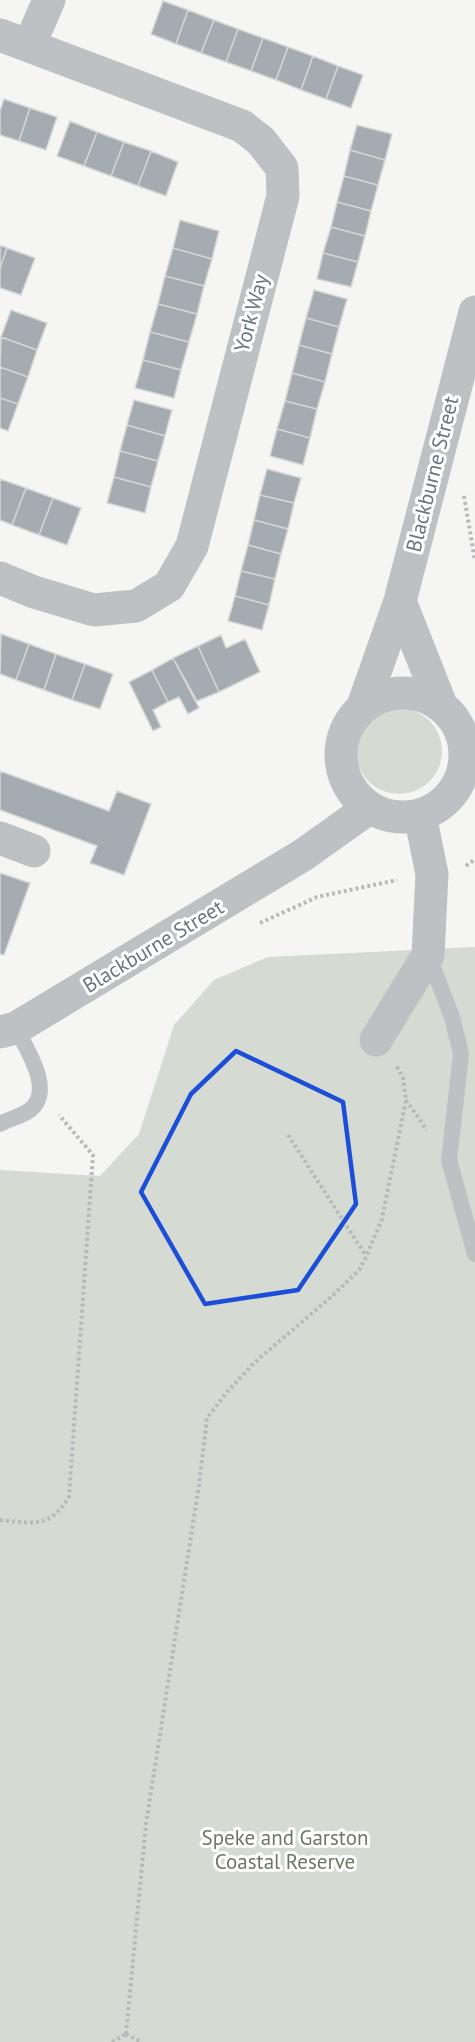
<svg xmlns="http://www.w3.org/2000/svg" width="475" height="2042" viewBox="0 0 475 2042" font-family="'PT Sans',sans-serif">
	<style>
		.green { fill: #d5dad2 }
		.building { fill: #a5acb1; stroke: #d7d7d5; stroke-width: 1.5 }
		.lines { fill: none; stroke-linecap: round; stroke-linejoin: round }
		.path { stroke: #b7babc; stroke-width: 4; stroke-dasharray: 3 3; stroke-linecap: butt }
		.service { stroke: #bdc1c4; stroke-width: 16 }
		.minor { stroke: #bdc1c4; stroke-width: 33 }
		.marked { fill: none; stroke: #1d4ed8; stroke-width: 4.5; stroke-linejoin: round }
		.labels { text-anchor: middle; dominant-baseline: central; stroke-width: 6; stroke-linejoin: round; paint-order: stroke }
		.street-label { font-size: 21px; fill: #687680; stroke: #fff }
		.park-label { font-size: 21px; fill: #6a7866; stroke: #fff }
	</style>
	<rect width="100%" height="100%" fill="#f5f5f3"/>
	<path class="green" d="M356 751a43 43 0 1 1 86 0a43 43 0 1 1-86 0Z
		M 475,947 L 475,2042 L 0,2042 L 0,1170 L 100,1176 L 139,1134 L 174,1025 L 214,980 L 268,957 Z"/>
	<path class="building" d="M 163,1 L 188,10 L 176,44 L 151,34 Z
		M 188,10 L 214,20 L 201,53 L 176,44 Z
		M 214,20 L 238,29 L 226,62 L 201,53 Z
		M 238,29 L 263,38 L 251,71 L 226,62 Z
		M 263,38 L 288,47 L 276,80 L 251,71 Z
		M 288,47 L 313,56 L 301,90 L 276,80 Z
		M 313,56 L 338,66 L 326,99 L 301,90 Z
		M 338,66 L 363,75 L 351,108 L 326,99 Z
		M 4,99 L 30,108 L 19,141 L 0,135 L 0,111 Z
		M 30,108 L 57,117 L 46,150 L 19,141 Z
		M 70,121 L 97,132 L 84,166 L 57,156 Z
		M 357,125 L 392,134 L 385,160 L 350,150 Z
		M 97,132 L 124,142 L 111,176 L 84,166 Z
		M 124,142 L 151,151 L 138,186 L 111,176 Z
		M 350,150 L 385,160 L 378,185 L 344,176 Z
		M 151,151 L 178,162 L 166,196 L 138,186 Z
		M 344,176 L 378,185 L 371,211 L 337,202 Z
		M 337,202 L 371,211 L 365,236 L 331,227 Z
		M 180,220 L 219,231 L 212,259 L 173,248 Z
		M 331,227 L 365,236 L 358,262 L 323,253 Z
		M 0,245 L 7,248 L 0,268 Z
		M 7,248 L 35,258 L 21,295 L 0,288 L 0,268 Z
		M 173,248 L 212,259 L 204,286 L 165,276 Z
		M 323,253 L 358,262 L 351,287 L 317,279 Z
		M 165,276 L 204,286 L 197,314 L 158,304 Z
		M 314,290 L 347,299 L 339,327 L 306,318 Z
		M 158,304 L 197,314 L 189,342 L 150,332 Z
		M 11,310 L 47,323 L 37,350 L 1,337 Z
		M 306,318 L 339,327 L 332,354 L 299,345 Z
		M 150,332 L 189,342 L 181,370 L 143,360 Z
		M 1,337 L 37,350 L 28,377 L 0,367 Z
		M 299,345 L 332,354 L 325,382 L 292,373 Z
		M 143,360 L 181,370 L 174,398 L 135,388 Z
		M 0,367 L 28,377 L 18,404 L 0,398 Z
		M 292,373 L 325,382 L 317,409 L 285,401 Z
		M 0,398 L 18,404 L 8,431 L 0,428 Z
		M 134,400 L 172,410 L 165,436 L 127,425 Z
		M 285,401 L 317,409 L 310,438 L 277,429 Z
		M 127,425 L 165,436 L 158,461 L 120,451 Z
		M 277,429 L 310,438 L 303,465 L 270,456 Z
		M 120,451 L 158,461 L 151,487 L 114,477 Z
		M 267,469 L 301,478 L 294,503 L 260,495 Z
		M 114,477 L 151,487 L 145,513 L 107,503 Z
		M 0,479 L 26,488 L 12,525 L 0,520 Z
		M 26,488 L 53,498 L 39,535 L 12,525 Z
		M 260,495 L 294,503 L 288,529 L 254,520 Z
		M 53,498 L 81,508 L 67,545 L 39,535 Z
		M 254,520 L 288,529 L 281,554 L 248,545 Z
		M 248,545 L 281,554 L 275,579 L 241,571 Z
		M 241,571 L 275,579 L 269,605 L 235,596 Z
		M 235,596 L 269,605 L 262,630 L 228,621 Z
		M 1,634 L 29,644 L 16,680 L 0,674 Z
		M 221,635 L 226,648 L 245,639 L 260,672 L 219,692 L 198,646 Z
		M 29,644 L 56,654 L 44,690 L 16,680 Z
		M 198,646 L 219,692 L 197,701 L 173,658 Z
		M 56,654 L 85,664 L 72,700 L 44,690 Z
		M 173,658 L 199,708 L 188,714 L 179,697 L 168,702 L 152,670 Z
		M 85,664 L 113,674 L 100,709 L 72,700 Z
		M 152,670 L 168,702 L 153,710 L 161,727 L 153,731 L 129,682 Z
		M 0,771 L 109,811 L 117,791 L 151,804 L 124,875 L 90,863 L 97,846 L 0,810 Z
		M 0,873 L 30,883 L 4,955 L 0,954 Z"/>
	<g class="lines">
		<path class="path" d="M 464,496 L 475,561
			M 466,866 L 475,859
			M 260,923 L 317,897 L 397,880
			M 406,1100 L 427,1130
			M 288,1135 L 366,1256
			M 0,1520 C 34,1523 49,1529 69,1497 L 93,1155 L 59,1115
			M 126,2034 L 146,1824 L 199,1485 L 207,1418 L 227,1392 L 255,1362 L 330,1298 L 359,1270 L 366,1257 L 382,1219 L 406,1100 L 403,1078 L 396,1065
			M 126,2034 L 142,2042
			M 112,2042 L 126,2034"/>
		<path class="service" d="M 428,955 L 452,1017 L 461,1054 L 449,1160 L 475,1254
			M 0,1124 C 9,1119 22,1116 30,1110 C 55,1090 26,1049 16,1028"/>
		<path class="minor" d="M 0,35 L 242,126 L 261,141 L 282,168 L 283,196 L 192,546 L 169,586 L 136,606 L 94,610 L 34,592 L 0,578
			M 29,46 L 49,0
			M 400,601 L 441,705
			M341 755a62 62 0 1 1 124 0a62 62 0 1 1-124 0Z
			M 363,706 L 400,601 L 475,312
			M 0,838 L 34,851
			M 0,1032 L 16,1028 L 303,855 L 369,808
			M 376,1040 L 428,955 L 432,874 L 420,815"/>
	</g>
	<path class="marked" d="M 236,1051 L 343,1102 L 356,1204 L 298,1290 L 205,1304 L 141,1192 L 191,1094 Z"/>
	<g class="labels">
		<g class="street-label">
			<text transform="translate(251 313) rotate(-75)">York Way</text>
			<text transform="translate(432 474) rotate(-76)">Blackburne Street</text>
			<text transform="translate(153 946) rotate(-31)">Blackburne Street</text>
		</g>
		<g class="park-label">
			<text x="285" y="1837">Speke and Garston<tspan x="285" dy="24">Coastal Reserve</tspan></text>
		</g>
	</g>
</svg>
